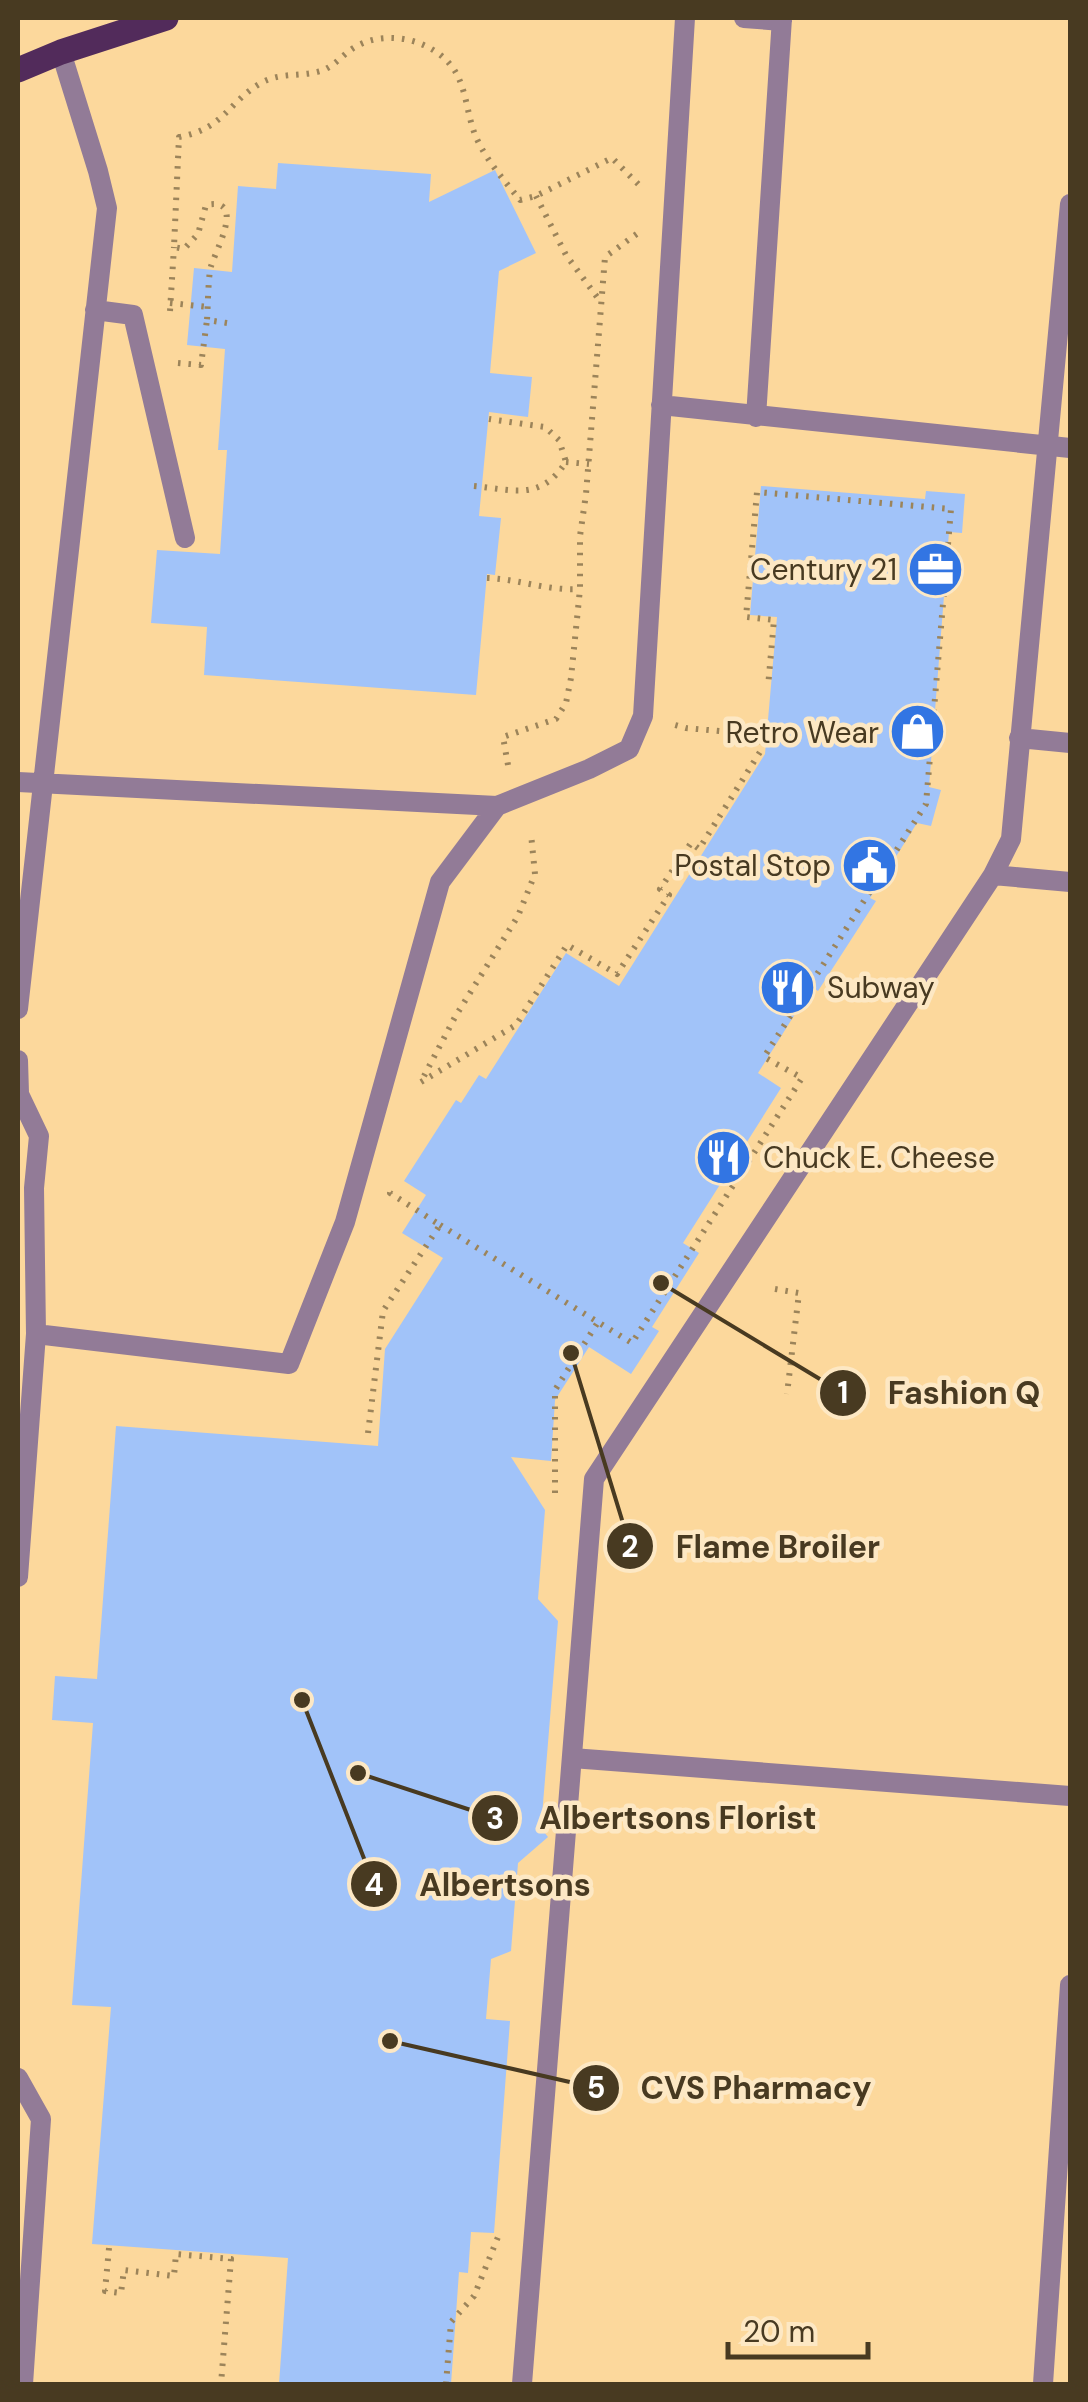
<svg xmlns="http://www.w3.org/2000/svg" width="1088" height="2402" viewBox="0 0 1088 2402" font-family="'DM Sans',sans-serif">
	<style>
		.building { fill: #a1c3f9 }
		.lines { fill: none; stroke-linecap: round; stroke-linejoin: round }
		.path { stroke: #9c845a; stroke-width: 6; stroke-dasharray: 2.5 8; stroke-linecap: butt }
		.service { stroke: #927b97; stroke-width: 20 }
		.primary { stroke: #522b5b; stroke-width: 25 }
		.labels { text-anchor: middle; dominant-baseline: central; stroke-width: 9; stroke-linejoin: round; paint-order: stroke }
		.poi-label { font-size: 30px; fill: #483a21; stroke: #fde8c4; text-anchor: end }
		.leader { fill: none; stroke: #483a21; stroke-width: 4 }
		.callout-dot { fill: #483a21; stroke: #fde8c4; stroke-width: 4 }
		.mark-label { font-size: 30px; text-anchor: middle; font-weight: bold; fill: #fff }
		.callout-label { font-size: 32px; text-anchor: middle; font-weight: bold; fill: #483a21; stroke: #fde8c4; stroke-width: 9; stroke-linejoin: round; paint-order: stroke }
	</style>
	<rect width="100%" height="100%" fill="#fcd89c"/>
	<path class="building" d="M 278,163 L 431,174 L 429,202 L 495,170 L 536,253 L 499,271 L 490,373 L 532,377 L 528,417 L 489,412 L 479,516 L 501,518 L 495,575 L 487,574 L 476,695 L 204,675 L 207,627 L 151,623 L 157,550 L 220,554 L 227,450 L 218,450 L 225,349 L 187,345 L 194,268 L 232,272 L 238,186 L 276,189 Z
		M 761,486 L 925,499 L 926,491 L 965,494 L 962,533 L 949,532 L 929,787 L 941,790 L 931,826 L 917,823 L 870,898 L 876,901 L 818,991 L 812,987 L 758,1073 L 781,1088 L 683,1243 L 699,1253 L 652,1327 L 659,1331 L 631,1374 L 589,1347 L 555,1400 L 551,1461 L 511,1457 L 545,1510 L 538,1599 L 558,1621 L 541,1828 L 548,1837 L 518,1863 L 511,1951 L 491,1959 L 486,2019 L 510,2021 L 494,2233 L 471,2232 L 468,2273 L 459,2272 L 451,2384 L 279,2384 L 288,2258 L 92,2244 L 111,2007 L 72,2005 L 93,1723 L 52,1720 L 55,1676 L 97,1679 L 116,1426 L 378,1446 L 385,1349 L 443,1258 L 402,1233 L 426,1195 L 404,1181 L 456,1100 L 461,1103 L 479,1075 L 486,1079 L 566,953 L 619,986 L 765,754 L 777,617 L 750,615 Z"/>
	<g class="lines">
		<path class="path" d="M 536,196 L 566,255 L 600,301
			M 170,303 L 208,307
			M 170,311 L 174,247
			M 227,323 L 207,320 C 208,304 208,286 210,270 C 212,256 249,196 206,205 L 198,234 L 184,249 L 174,247 L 179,137 C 224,129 228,102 261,83 C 280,72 301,77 321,71 C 336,66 345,51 359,45 C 390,29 436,41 455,71 C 467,91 467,116 476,137 C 486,160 504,180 520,200 L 536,196 L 612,158 L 640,186
			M 178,363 L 201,365 L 207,320
			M 566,462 L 589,464
			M 474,486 C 515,490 540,501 566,462 L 559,440 L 545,427 L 489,419
			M 487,578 C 519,579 547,591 580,589
			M 508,765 L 503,737 L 556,719 L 566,703 L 571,678 L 580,589 L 580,536 L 586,494 L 605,257 L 638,233
			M 424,1076 L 455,1017 L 518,916 L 535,874 L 531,834
			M 421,1082 L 516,1025 L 567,945 L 617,974 L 669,895 L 660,889 L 691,843 L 699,849 L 760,752 L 762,735 L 686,728 L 675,725
			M 440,1225 L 632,1343 L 802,1078 L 764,1057 L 926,804 L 951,509 L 757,492 L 746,617 L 774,620 L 768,687
			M 775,1289 L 799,1293 L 787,1394
			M 368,1433 L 383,1311 L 440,1225 L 390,1193 L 391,1189
			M 555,1493 L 555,1390 L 598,1322
			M 109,2248 L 105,2291 L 121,2293 L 124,2270 L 174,2276 L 176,2254 L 231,2259 L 221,2384
			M 446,2384 L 451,2322 L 474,2296 L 498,2237"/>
		<path class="service" d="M 744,18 L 782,21
			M 95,310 L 133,315 L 185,538
			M 661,405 L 1070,448
			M 756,417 L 782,18
			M 1019,738 L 1070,743
			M 18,782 L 497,806
			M 993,875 L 1070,882
			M 18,1009 L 107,208 L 98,171 L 61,52
			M 18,1060 L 19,1093
			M 18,1092 L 39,1136 L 34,1188 L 36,1334 L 18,1577
			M 36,1334 L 289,1364 L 345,1222 L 440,882 L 497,806 L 589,769 L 629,749 L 643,716 L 685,18
			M 572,1758 L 1070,1796
			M 18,2078 L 41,2119 L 23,2384
			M 522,2384 L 594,1479 L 993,875 L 1011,839 L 1070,204
			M 1043,2384 L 1070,1985"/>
		<path class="primary" d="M 18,70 L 61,52 L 166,18"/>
	</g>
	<defs>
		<symbol id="office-disc" viewBox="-11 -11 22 22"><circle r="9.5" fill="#3275e3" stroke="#fde8c4"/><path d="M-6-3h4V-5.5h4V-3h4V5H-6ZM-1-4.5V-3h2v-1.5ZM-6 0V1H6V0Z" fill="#fff"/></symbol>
		<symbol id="shop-disc" viewBox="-11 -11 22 22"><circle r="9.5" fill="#3275e3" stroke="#fde8c4"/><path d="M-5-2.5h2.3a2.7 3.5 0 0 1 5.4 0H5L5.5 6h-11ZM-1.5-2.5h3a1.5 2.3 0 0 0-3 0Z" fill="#fff"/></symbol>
		<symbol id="civic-disc" viewBox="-11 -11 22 22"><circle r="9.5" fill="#3275e3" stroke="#fde8c4"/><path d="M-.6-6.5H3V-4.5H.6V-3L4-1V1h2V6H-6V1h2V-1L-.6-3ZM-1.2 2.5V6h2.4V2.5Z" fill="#fff"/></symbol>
		<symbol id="restaurant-disc" viewBox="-11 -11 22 22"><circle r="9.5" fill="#3275e3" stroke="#fde8c4"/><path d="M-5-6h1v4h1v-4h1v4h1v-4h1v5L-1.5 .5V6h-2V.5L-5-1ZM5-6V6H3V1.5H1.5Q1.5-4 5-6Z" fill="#fff"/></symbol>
	</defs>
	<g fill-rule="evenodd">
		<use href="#office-disc" x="904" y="538" width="63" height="63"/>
		<use href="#shop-disc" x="886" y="700" width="63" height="63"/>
		<use href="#civic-disc" x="838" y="834" width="63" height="63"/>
		<use href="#restaurant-disc" x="756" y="956" width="63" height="63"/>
		<use href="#restaurant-disc" x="692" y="1126" width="63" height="63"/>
	</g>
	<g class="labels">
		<g class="poi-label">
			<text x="897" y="569">Century 21</text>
			<text x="879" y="732">Retro Wear</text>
			<text x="831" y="865">Postal Stop</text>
			<text x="827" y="987" text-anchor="start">Subway</text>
			<text x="763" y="1157" text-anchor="start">Chuck E. Cheese</text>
		</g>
	</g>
	<path class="leader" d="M661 1283L843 1393M571 1353L630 1546M358 1773L495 1818M302 1700L374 1884M390 2041L596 2088"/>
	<g class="callout-dot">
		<circle cx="661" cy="1283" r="10"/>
		<circle cx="571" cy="1353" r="10"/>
		<circle cx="358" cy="1773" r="10"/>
		<circle cx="302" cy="1700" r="10"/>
		<circle cx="390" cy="2041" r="10"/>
		<circle cx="843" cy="1393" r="25"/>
		<circle cx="630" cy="1546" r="25"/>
		<circle cx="495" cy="1818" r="25"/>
		<circle cx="374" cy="1884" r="25"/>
		<circle cx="596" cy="2088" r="25"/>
	</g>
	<g class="mark-label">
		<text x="843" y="1403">1</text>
		<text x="630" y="1557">2</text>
		<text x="495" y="1829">3</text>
		<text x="374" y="1895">4</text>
		<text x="596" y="2098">5</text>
	</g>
	<g class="callout-label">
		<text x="964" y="1404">Fashion Q</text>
		<text x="778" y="1558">Flame Broiler</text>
		<text x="678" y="1829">Albertsons Florist</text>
		<text x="505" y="1896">Albertsons</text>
		<text x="756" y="2099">CVS Pharmacy</text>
	</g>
	<rect width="1088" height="2402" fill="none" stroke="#483a21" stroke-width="40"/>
	<path d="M728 2342v15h140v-15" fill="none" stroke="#483a21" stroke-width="5"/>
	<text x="743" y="2342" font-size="30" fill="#483a21" stroke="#fde8c4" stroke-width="8" paint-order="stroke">20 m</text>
</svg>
